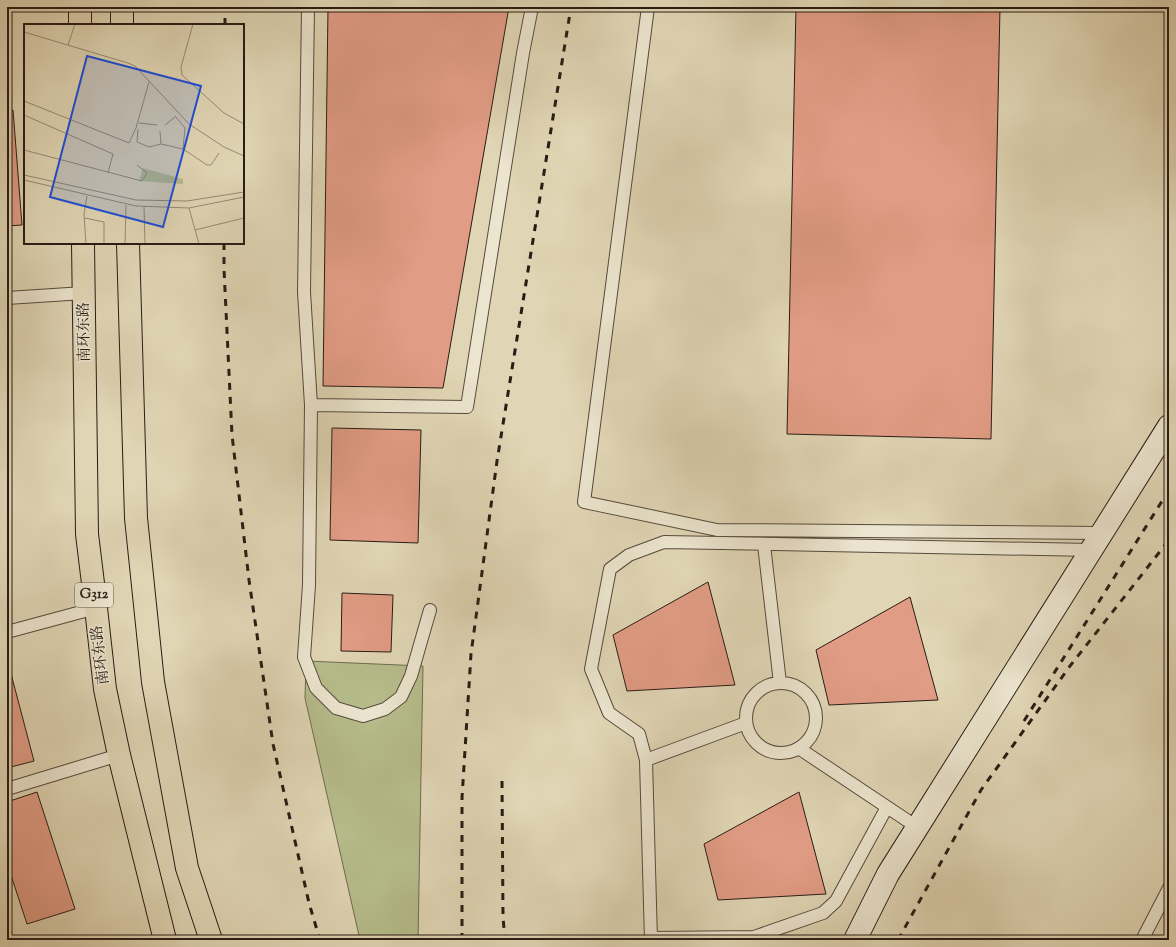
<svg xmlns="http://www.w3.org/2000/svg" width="1176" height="947" viewBox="0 0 1176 947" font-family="'Sorts Mill Goudy','Noto Serif SC',serif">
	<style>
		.green { fill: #b6bc8b; stroke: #6f6c50 }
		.building { fill: #e19c85; stroke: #281c15 }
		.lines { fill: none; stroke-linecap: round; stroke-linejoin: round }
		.lane-casing { stroke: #564a3d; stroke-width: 14 }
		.secondary-casing { stroke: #281c15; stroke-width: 24 }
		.highway-casing { stroke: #281c15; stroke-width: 24 }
		.lane { stroke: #ebe4ce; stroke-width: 12 }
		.secondary { stroke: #ebe4ce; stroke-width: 22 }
		.highway { stroke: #e0d5b4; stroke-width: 22 }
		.rail { stroke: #281c15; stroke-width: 3; stroke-dasharray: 7 7; stroke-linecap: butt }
		.labels { text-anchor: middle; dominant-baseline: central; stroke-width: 3; stroke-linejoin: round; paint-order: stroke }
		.shield { fill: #ebe4ce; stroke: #62584c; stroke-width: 1 }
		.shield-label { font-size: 14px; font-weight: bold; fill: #281c15 }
		.street-label { font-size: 15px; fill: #281c15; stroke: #ebe4ce }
		.inset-road { fill: none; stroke: #968b74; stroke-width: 1 }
		.view { fill: #1d4ed8; fill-opacity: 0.15; stroke: #1d4ed8; stroke-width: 2 }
		.inset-edge { fill: none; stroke: #281c15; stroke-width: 2 }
	</style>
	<rect width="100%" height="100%" fill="#e0d5b4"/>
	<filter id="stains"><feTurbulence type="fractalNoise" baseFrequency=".005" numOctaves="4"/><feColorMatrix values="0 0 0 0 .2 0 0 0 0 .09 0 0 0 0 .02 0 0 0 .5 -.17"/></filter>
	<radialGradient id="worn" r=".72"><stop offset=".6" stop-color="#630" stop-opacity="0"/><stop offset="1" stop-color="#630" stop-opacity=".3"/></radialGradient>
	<path class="green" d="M 306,661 L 423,666 L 418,940 L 360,940 L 305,698 Z"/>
	<path class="building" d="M 328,7 L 509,7 L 443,388 L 323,386 Z
		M 796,7 L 1000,7 L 991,439 L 787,434 Z
		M 7,110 L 13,110 L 22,225 L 7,226 Z
		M 332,428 L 421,430 L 418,543 L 330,540 Z
		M 708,582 L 735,685 L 627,691 L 613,635 Z
		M 342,593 L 393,595 L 391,652 L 341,651 Z
		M 910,597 L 938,700 L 829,705 L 816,650 Z
		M 10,670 L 34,761 L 7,768 L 7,671 Z
		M 37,792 L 75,909 L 27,924 L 7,863 L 7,802 Z
		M 799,792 L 826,894 L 718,900 L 704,844 Z"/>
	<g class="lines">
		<defs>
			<path id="lane" d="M 308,7 L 304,292 L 311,405 L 309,585 L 304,657 L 316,688 L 336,708 L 363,716 L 385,709 L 401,697 L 411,676 L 430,610
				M 648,7 L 584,502 L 717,530 L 1102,533
				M 7,298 L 84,293
				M 311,405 L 467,407 L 523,53 L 532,7
				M 764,545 L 780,683
				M 7,632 L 96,608
				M746 718a35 35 0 1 1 70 0a35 35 0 1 1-70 0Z
				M 800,749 L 917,827
				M 646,760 L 746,723
				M 7,789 L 119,755
				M 651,938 L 754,937 L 823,913 L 836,901 L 887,807
				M 651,940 L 646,760 L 639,734 L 609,713 L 591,669 L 610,569 L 629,555 L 664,542 L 1091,550
				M 1142,940 L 1169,888"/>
			<path id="secondary" d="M 855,940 L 888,874 L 1169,426"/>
			<path id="highway" d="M 80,7 L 80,25
				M 122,7 L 122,25
				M 83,243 L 87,534 L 96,608 L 105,689 L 119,755 L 165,940
				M 128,243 L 136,518 L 153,682 L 187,868 L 211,940"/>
		</defs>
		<use href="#lane" class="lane-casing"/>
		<use href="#secondary" class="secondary-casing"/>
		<use href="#highway" class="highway-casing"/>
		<use href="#lane" class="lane"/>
		<use href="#secondary" class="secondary"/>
		<use href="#highway" class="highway"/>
		<path class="rail" d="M 225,25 L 225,7
			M 224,243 L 224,269 L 232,435 L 249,580 L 273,744 L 309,903 L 320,940
			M 1024,721 L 1169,490
			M 502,781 L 503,917 L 505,940
			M 462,940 L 462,798 L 471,654 L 497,461 L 571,7
			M 898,940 L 981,790 L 1070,666 L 1169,540"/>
	</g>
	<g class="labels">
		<rect class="shield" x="75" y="583" width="38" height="24" rx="3"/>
		<g class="shield-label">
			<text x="94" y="595">G312</text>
		</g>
		<g class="street-label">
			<text transform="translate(85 332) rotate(-91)">南环东路</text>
			<text transform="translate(101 655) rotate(-97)">南环东路</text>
		</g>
	</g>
	<g transform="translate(24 24)">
		<rect width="220" height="220" fill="#e0d5b4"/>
		<path d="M 119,144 L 159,155 L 159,160 L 115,157 Z" fill="#b6bc8b"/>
		<path class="inset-road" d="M 169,0 L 157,43 L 158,51 L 200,89 L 220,100M 0,8 L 104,39 L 111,42 L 165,100 L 200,123 L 220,132M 44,21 L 51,0M 0,77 L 105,119 L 112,104 L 125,58M 0,91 L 89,130 L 84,149M 151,92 L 161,104 L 159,125M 115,99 L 133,101M 141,101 L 152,92M 114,105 L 113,118 L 125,123 L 137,120 L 159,125 L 183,141 L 187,141 L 195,129M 136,107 L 137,120M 0,126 L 118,157 L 123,149 L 113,141M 0,151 L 112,176 L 163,177 L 220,168M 0,156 L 112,182 L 165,184 L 220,173M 120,183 L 121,220M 165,184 L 175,220M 61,194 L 80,198 L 80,220M 171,206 L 220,194M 62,220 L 60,190 L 63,172M 101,220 L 102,181"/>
		<path class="view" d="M 63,32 L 177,62 L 139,203 L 26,173 Z"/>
		<rect width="220" height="220" class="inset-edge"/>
	</g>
	<rect width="1176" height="947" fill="none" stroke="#e0d5b4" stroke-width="24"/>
	<rect x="8" y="8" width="1160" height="931" fill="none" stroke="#281c15" stroke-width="2"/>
	<rect x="12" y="12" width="1152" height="923" fill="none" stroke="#281c15"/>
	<rect width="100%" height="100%" filter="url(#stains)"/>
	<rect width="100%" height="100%" fill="url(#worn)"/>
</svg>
